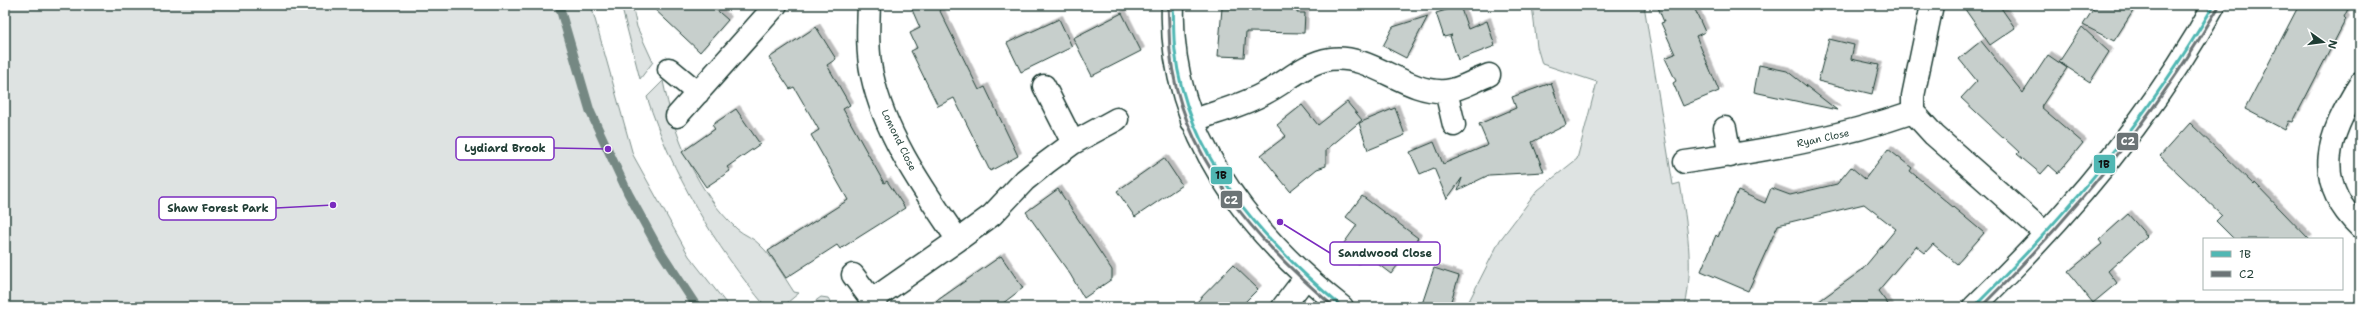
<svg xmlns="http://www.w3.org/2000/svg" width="2365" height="312" viewBox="0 0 2365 312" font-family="'Shantell Sans',sans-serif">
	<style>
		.green { fill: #dee3e2; stroke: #7e908b }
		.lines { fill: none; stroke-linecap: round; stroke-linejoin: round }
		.stream { stroke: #758883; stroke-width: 9 }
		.building { fill: #c7cfcc; stroke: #1f3d34; filter: url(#shadow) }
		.street-casing { stroke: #1f3d34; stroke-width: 25 }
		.street { stroke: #fff; stroke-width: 22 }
		.bus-1-casing { stroke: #fff; stroke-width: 6 }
		.bus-2-casing { stroke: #fff; stroke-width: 6 }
		.bus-1 { stroke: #50b7b3; stroke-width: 3 }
		.bus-2 { stroke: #6c7476; stroke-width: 3 }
		.labels { text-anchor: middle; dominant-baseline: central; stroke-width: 3.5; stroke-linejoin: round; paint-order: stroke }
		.street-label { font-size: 10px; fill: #1f3d34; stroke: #fff }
		.leader { fill: none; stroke: #7b2cbf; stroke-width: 1.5 }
		.callout-dot { fill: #7b2cbf; stroke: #fff; stroke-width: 1.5 }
		.callout { fill: #fff; stroke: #7b2cbf; stroke-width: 1.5 }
		.callout-label { font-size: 11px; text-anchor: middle; font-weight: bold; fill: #1f3d34 }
		.line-badge { stroke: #fff; stroke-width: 1.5 }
		.badge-label { font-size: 11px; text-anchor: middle; font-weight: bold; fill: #fff }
		.pale-badge-label { font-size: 11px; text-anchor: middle; font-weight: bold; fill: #111 }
	</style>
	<defs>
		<filter id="shadow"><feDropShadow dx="3.5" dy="-3.5" stdDeviation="0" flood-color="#0004"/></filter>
	</defs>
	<rect width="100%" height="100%" fill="#fff"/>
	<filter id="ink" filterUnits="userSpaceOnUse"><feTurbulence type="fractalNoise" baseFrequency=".025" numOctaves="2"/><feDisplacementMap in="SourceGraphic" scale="8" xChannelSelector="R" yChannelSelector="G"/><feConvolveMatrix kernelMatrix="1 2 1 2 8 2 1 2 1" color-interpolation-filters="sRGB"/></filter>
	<g filter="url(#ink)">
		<path class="green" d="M 5,5 L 591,5 L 633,155 L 689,256 L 729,307 L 5,307 Z
			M 621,5 L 632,5 L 637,27 L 653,62 L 640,79 Z
			M 1532,5 L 1644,5 L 1673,185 L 1680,183 C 1687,225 1694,266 1685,307 L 1466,307 L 1500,240 L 1538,190 L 1577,159 L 1597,82 L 1542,64 L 1537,47 Z
			M 663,81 C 674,136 696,191 737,229 C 744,235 754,238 760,245 C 773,257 784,277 794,292 L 799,293 L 782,307 L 766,307 C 714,245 672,174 647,97 Z
			M 821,297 L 828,298 L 834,307 L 807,307 Z"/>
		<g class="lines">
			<path class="stream" d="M 559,5 L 590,111 L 628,193 L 657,246 L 697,307"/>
		</g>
		<path class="building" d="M 650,5 L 711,5 L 728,20 L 700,52 Z
			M 910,5 L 937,5 L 979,90 L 985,87 L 1018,156 L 990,171 L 954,98 L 938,106 L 911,51 L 917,48 L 910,33 L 920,28 Z
			M 1257,5 L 1297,5 L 1297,13 L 1305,13 L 1304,33 L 1246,32 L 1244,57 L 1218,56 L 1222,8 L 1256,10 Z
			M 1657,5 L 1693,5 L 1705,32 L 1696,36 L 1719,91 L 1683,106 L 1673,83 L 1676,81 L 1665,58 L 1675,54 L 1661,23 L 1664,22 Z
			M 1962,5 L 1999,5 L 2015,28 L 1990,45 Z
			M 2096,5 L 2137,5 L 2114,41 L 2083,25 Z
			M 2299,5 L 2350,5 L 2344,17 L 2346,19 L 2299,110 L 2293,122 L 2289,121 L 2285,130 L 2245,109 Z
			M 1460,6 L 1468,29 L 1487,21 L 1495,46 L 1458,60 L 1450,36 L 1452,35 L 1444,37 L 1436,13 Z
			M 1122,13 L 1141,51 L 1092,76 L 1073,38 Z
			M 1428,16 L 1406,58 L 1383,46 L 1393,27 Z
			M 1059,19 L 1072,47 L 1021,72 L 1007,43 Z
			M 816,27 L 836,59 L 827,65 L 850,105 L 843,109 L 884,183 L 887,181 L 905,208 L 840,249 L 837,245 L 786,278 L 768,251 L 848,200 L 811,135 L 819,130 L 794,87 L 790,89 L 769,58 Z
			M 2082,27 L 2109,52 L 2090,82 L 2059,62 Z
			M 1829,39 L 1854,45 L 1851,59 L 1879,65 L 1872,94 L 1818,81 Z
			M 1981,41 L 2023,93 L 2048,55 L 2067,68 L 2041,107 L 2083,143 L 2058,173 L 2049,165 L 2041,174 L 2017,154 L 2019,152 L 1961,98 L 1977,81 L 1959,59 Z
			M 1759,65 L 1787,71 L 1837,110 L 1754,92 Z
			M 1551,83 L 1566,125 L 1532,142 L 1544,172 L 1489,175 L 1458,190 L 1462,178 L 1447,199 L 1434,168 L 1420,174 L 1410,152 L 1434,142 L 1443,164 L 1488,145 L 1479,124 L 1516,108 L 1512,97 Z
			M 1347,102 L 1362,120 L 1326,150 L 1326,166 L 1317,169 L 1290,191 L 1261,155 L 1286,136 L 1277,125 L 1302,105 L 1318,125 Z
			M 1395,108 L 1405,135 L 1368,150 L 1359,123 Z
			M 736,109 L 760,144 L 727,167 L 730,171 L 706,187 L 682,152 L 715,129 L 712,125 Z
			M 2190,123 L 2254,185 L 2255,183 L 2309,239 L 2234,239 L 2216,221 L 2222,215 L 2160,156 Z
			M 1888,149 L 1912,168 L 1910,171 L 1984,233 L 1957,264 L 1933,244 L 1925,253 L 1916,246 L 1878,291 L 1890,307 L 1811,307 L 1862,270 L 1896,229 L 1864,204 L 1778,225 L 1748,291 L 1701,271 L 1716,235 L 1718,237 L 1738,191 L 1765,203 L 1771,188 L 1790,195 L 1837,184 L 1851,167 L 1865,179 Z
			M 1164,158 L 1182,185 L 1135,217 L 1117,191 Z
			M 1058,189 L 1112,270 L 1112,279 L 1084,298 L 1070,274 L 1026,212 Z
			M 1362,196 L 1418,238 L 1391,274 L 1366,255 L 1359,264 L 1339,250 L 1357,225 L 1346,217 Z
			M 2128,214 L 2147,236 L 2108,271 L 2117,283 L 2093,303 L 2068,272 L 2102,244 L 2099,240 Z
			M 1001,256 L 1023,288 L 998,307 L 928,307 Z
			M 1233,265 L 1258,289 L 1240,307 L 1192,307 Z
			M 1434,268 L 1459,276 L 1449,307 L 1421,307 Z"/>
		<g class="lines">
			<defs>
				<path id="street" d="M 869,5 C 868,28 867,53 872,75 C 885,136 924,190 958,240 L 872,300
					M 1173,5 C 1168,131 1248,233 1342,307
					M 1932,5 L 1913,96 L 1913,112 L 1934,135 L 2045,233
					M 669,69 L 698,93
					M 2360,84 C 2328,135 2311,180 2360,227
					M 1044,86 L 1073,143
					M 1446,91 L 1454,125
					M 677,116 L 776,5
					M 1192,121 C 1216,112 1241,106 1263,94 C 1286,83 1304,63 1330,59 C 1371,53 1405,94 1446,91 C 1460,90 1475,80 1489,75
					M 1725,128 L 1730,156
					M 1685,162 C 1762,151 1839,138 1913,112
					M 958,240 L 992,215 L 1025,180 L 1046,163 L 1073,143 L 1117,119
					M 853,275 L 877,307
					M 1283,307 L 1306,277
					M 1974,307 C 2066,218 2152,118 2214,5"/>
			</defs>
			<use href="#street" class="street-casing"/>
			<use href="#street" class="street"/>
			<defs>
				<path id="bus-1" d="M 1173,5 C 1174,20 1173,36 1175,51 C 1187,158 1263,241 1342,307
					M 1974,307 C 2068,214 2147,119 2214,5"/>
				<path id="bus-2" d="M 1168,5 C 1169,20 1169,36 1170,51 C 1180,156 1257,242 1334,307
					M 1981,307 C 2073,216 2153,119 2218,8"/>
			</defs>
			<use href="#bus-1" class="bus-1-casing"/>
			<use href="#bus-2" class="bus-2-casing"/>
			<use href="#bus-1" class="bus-1"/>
			<use href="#bus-2" class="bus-2"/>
		</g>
	</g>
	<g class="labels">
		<g class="street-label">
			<text transform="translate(1823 138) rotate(-12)">Ryan Close</text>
			<text transform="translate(899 140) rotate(64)">Lomond Close</text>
		</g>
	</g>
	<path class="leader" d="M608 149L554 148M333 205L276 208M1280 222L1330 253"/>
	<g class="callout-dot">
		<circle cx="608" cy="149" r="4"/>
		<circle cx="333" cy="205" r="4"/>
		<circle cx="1280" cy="222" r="4"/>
	</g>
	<g class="callout">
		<rect x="456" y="137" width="98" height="23" rx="4"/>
		<rect x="159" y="197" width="117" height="23" rx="4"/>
		<rect x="1330" y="242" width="110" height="23" rx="4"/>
	</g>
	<g class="callout-label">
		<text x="505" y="152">Lydiard Brook</text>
		<text x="218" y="212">Shaw Forest Park</text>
		<text x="1385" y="257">Sandwood Close</text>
	</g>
	<g class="line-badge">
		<rect x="2116" y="132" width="23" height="19" rx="4" fill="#6c7476"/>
		<rect x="2093" y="154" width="23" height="20" rx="4" fill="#50b7b3"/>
		<rect x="1210" y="166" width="23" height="19" rx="4" fill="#50b7b3"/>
		<rect x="1220" y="190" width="23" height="19" rx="4" fill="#6c7476"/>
	</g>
	<g class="badge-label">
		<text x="2128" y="145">C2</text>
		<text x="1231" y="204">C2</text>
	</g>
	<g class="pale-badge-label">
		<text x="2104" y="168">1B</text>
		<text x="1221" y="179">1B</text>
	</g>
	<rect width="2365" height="312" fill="none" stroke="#fff" stroke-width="20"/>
	<rect x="10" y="10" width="2345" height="292" fill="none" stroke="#1f3d34" stroke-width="1.5" filter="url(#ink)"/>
	<rect x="2203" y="238" width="140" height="52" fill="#ffffff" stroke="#a5b1ae"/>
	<rect x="2211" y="251" width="20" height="6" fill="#50b7b3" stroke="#a5b1ae"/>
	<text x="2239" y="258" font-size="12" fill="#1f3d34">1B</text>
	<rect x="2211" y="271" width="20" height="6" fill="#6c7476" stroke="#a5b1ae"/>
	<text x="2239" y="278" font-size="12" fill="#1f3d34">C2</text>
	<g transform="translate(2323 42) rotate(104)" stroke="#ffffff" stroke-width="3" paint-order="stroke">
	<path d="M0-3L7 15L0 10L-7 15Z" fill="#1f3d34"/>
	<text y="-6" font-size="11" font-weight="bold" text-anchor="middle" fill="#1f3d34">N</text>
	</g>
</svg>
